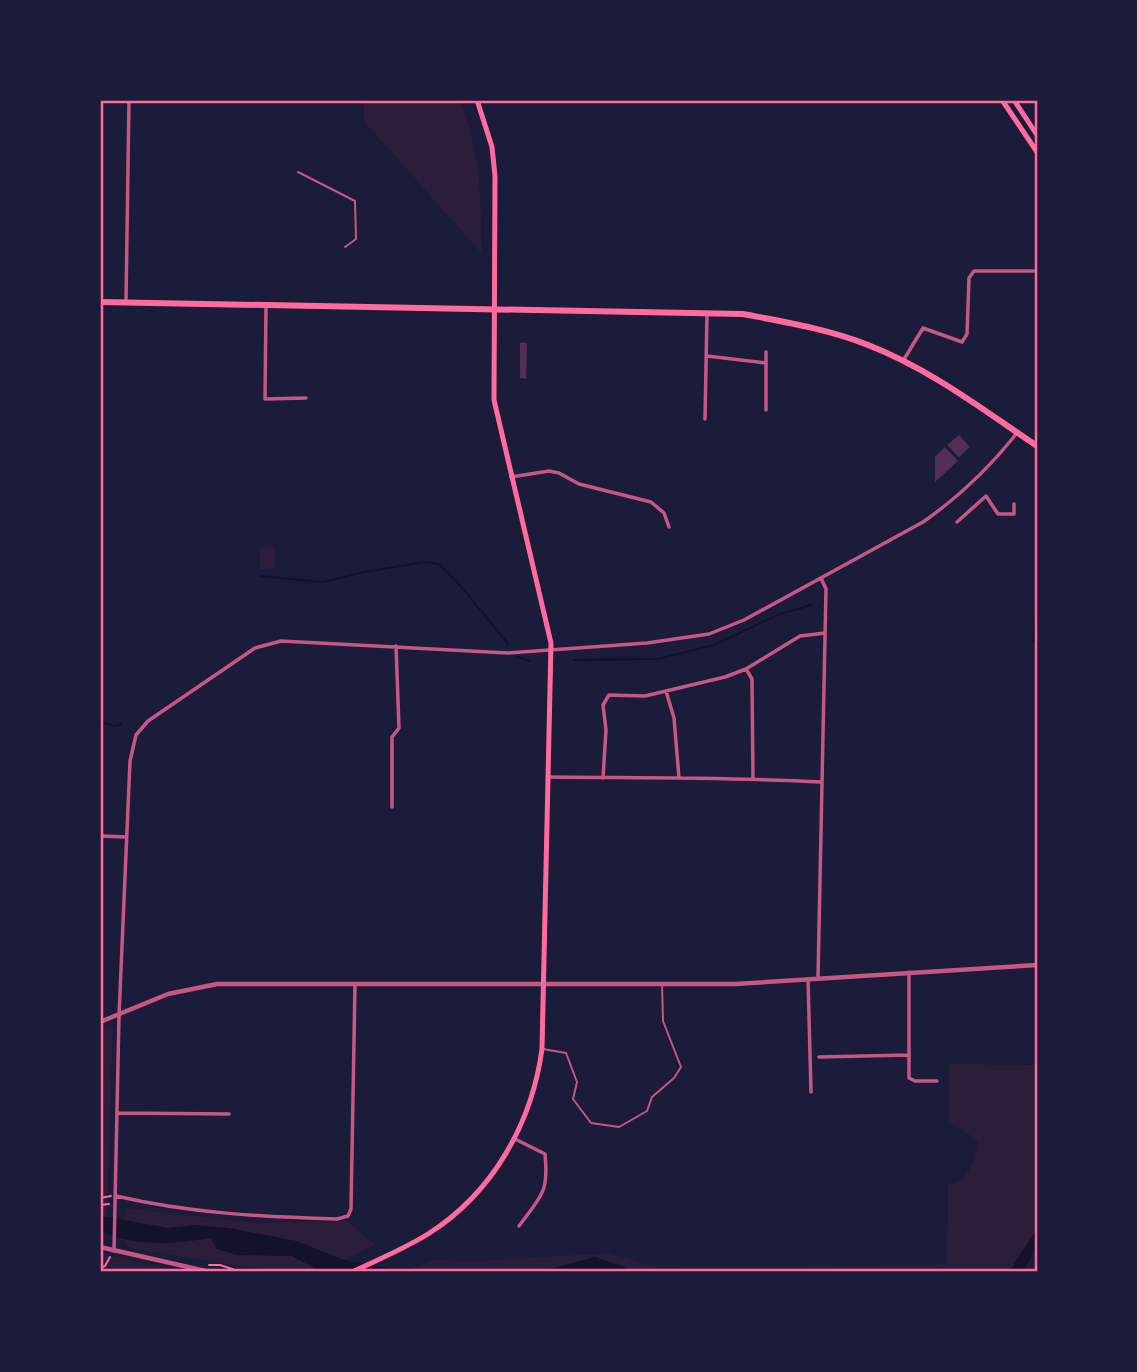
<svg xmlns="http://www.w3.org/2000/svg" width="1137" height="1372" viewBox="0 0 1137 1372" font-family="Roboto,sans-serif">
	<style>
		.green { fill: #2a1e3b }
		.water { fill: #12122b }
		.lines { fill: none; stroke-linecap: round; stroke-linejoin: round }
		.stream { stroke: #12122b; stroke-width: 2 }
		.canal { stroke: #12122b; stroke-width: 7 }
		.building { fill: #542f53 }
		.path { stroke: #ff6b9d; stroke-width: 2 }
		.service { stroke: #c65784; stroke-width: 2 }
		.minor { stroke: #c65784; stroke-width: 3.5 }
		.tertiary { stroke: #c65784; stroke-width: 4.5 }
		.secondary { stroke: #ff6b9d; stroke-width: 5 }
		.primary { stroke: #ff6b9d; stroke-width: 6 }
		.neatline { fill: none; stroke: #ff6b9d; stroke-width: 2.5 }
	</style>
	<rect width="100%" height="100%" fill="#1b1b3a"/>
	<path class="green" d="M 364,100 L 460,100 C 481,151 481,200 482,254 L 364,121 Z
		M 260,547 L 275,547 L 275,569 L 260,569 Z
		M 113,1026 L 107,1217 L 100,1216 L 100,1027 Z
		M 949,1064 L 1037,1065 L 1037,1229 L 1009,1272 L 628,1272 L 624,1267 L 595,1257 L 539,1272 L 404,1271 L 434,1260 L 479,1261 L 609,1253 L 658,1268 L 947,1265 L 948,1184 C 971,1182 974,1158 978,1141 L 949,1121 Z
		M 125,1208 L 256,1223 L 347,1221 L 375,1245 L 344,1260 L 296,1241 L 195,1225 L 169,1228 L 124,1220 Z
		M 121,1237 L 166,1244 L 211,1238 L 217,1249 L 238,1255 L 292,1256 L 322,1272 L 280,1272 L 130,1248 Z
		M 100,1253 L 179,1272 L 100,1272 Z"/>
	<path class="water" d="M 100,1216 L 169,1228 L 195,1225 L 229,1228 L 296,1241 L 344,1260 L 404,1271 L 470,1272 L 322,1272 L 292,1256 L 238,1255 L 217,1249 L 211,1238 C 176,1243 132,1248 100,1230 Z
		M 1037,1229 C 1037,1247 1033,1258 1021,1272 L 1009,1272 Z
		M 595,1257 L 624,1267 L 628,1272 L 539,1272 Z"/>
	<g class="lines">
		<path class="stream" d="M 260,576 L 323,582 L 364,572 L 425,562 L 439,564 L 459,584 L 508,644
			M 517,657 L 530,661
			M 574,660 L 658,659 L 714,645 L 780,614 L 811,605
			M 100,722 L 115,726 L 121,724"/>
		<path class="canal" d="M 1036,639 L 1037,624"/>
	</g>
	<path class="building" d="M 520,343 L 527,343 L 526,379 L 520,378 Z
		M 959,435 L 970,447 L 959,457 L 947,445 Z
		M 945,447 L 958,461 L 935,482 L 935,457 Z"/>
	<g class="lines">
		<path class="path" d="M 100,1198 L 111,1196
			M 100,1205 L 109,1204
			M 209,1265 L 220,1265 L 241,1272
			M 100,1268 L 105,1266 L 110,1257"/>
		<path class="service" d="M 298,172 L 355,201 L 356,239 L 345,247
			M 543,1049 L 566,1053 L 577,1082 L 573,1099 L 591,1123 L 619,1127 L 647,1111 L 652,1097 L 674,1078 L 681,1067 L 663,1021 L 662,984"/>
		<path class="minor" d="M 126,302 L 129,100
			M 266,305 L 265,399 L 306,398
			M 766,352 L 766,410
			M 707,356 L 766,363
			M 903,361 L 923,328 L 962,342 L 967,334 L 969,278 L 974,271 L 1037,271
			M 705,419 L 707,314
			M 511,477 L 549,471 L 559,473 L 579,484 L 651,502 L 664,513 L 669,527
			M 957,522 L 986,496 L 998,514 L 1014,514 L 1014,504
			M 746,669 L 752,679 L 753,779
			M 666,691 L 674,718 L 679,778
			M 548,777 C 640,778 730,777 822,782
			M 603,778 L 606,730 L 603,705 L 609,695 L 645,696 L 725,677 L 746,669 L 800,636 L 825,633
			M 392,807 L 392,737 L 399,728 L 396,646
			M 100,836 L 127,837
			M 909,972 L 909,1078 L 915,1081 L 937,1081
			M 818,978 L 826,589 L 821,578
			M 808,979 L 811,1092
			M 819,1057 L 908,1055
			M 117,1113 L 229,1114
			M 515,1139 L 545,1154 C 549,1193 541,1196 519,1226
			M 116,1196 C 189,1213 262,1217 337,1219 L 348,1216 L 351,1209 L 355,984
			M 114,1251 L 119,1016 L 130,761 L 136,735 L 148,721 L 255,648 L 281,641 L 508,653 L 647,643 L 709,634 L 744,620 L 923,522 C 959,497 990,467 1017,433"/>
		<path class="tertiary" d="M 100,1022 L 168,994 L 217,984 L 735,984 L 1037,965
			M 100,1247 L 210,1272"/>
		<path class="secondary" d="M 1002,100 L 1037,152
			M 1014,100 L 1037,135
			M 352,1272 C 377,1260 404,1249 428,1234 C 493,1193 532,1123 542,1049 L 551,643 L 494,400 L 495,176 L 492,147 L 477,100"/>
		<path class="primary" d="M 100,302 L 743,314 C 785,322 828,329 868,345 C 930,369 982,409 1037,446"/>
	</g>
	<rect width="1137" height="1372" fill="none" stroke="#1b1b3a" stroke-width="203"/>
	<rect x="102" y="102" width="934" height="1168" class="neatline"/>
</svg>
